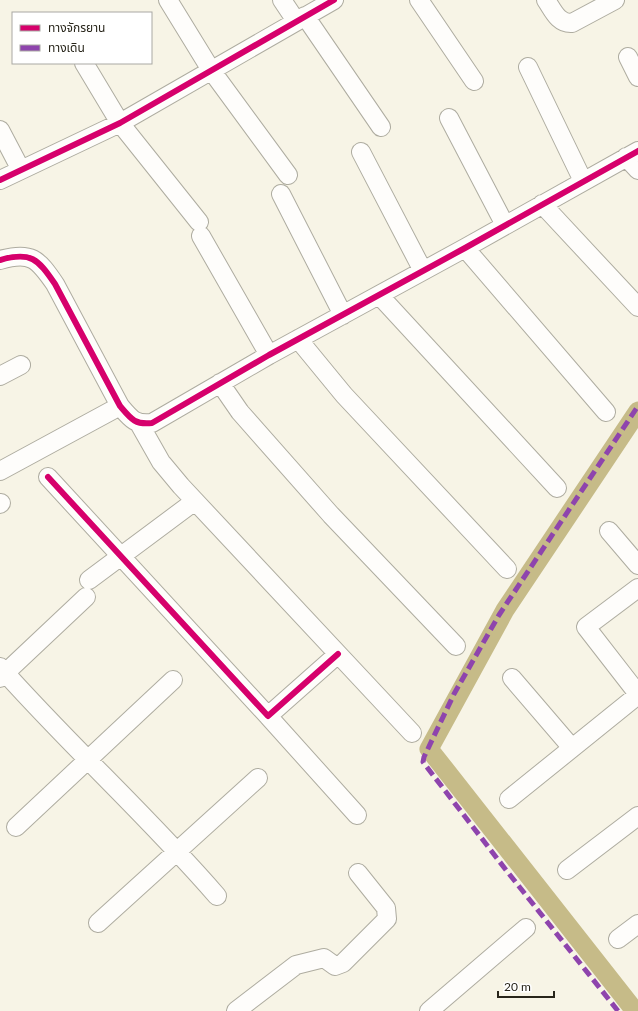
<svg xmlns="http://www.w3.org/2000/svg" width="638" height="1011" viewBox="0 0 638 1011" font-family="Lato,'Noto Sans Thai',sans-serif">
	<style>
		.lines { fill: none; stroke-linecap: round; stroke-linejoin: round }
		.canal { stroke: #c6bb88; stroke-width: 19 }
		.street-casing { stroke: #aeaca0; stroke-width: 20 }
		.street { stroke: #fefdfb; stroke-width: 18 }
		.quiet { stroke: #8e44ad; stroke-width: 5; stroke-dasharray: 10 5; stroke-linecap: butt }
		.cycleway-casing { stroke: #fff; stroke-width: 8 }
		.cycleway { stroke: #d6006c; stroke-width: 6 }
	</style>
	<rect width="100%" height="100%" fill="#f7f4e6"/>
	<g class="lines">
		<path class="canal" d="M 635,1011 L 429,749 L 505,610 L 638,411"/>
		<defs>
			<path id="street" d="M 168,0 L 211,70 L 288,175
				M 282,0 L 296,21
				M 419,0 L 474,81
				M 546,0 C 553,10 558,24 572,23 L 615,0
				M 305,16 L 381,127
				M 628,57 L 638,77
				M 84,63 L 120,123 L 199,222
				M 528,67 L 583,181
				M 449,118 L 505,225
				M 0,130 L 21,170
				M 361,152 L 423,271
				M 626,157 L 638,170
				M 0,180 L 120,123 L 334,0
				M 281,194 L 343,315
				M 542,204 L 638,307
				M 201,236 L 269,355
				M 465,248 L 606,412
				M 0,260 C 31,251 38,259 55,284 L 120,406 C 131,419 135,425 152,423 L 269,355 L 465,248 L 638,151
				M 379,295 L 557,488
				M 298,339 L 344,395 L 507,569
				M 0,376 L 21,365
				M 220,383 L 240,412 L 331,515 L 456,646
				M 140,425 L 161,462 L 181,486 L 412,733
				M 0,471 L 120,406
				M 48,477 L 268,716 L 338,654
				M 0,504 L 1,503
				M 609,531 L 638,565
				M 89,580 L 195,501
				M 638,588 L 586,627 L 638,694
				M 0,667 C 70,746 148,816 217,896
				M 0,678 L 86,597
				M 512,678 L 572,748
				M 268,716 L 357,815
				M 509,799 L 638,695
				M 16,827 L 173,680
				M 567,870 L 638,816
				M 98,923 L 258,778
				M 618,939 L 638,924
				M 236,1011 L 296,965 L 324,958 L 335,966 L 343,963 L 387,919 L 386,908 L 358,873
				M 429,1011 L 526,928"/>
		</defs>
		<use href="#street" class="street-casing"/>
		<use href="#street" class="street"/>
		<path class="quiet" d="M 618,1011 L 506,870 L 423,762 L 424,757 L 454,694 L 499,615 L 638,406"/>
		<defs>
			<path id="cycleway" d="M 0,180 L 120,123 L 334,0
				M 0,260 C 31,251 38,259 55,284 L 120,406 C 131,419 135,425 152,423 L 269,355 L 465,248 L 638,151
				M 48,477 L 268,716 L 338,654"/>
		</defs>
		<use href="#cycleway" class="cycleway-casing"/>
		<use href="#cycleway" class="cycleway"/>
	</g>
	<rect x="12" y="12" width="140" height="52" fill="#ffffff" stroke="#a9a8a3"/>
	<rect x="20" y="25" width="20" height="6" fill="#d6006c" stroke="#a9a8a3"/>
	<text x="48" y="32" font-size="12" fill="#28251a">ทางจักรยาน</text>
	<rect x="20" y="45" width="20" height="6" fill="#8e44ad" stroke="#a9a8a3"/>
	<text x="48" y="52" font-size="12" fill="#28251a">ทางเดิน</text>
	<path d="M498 991v6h56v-6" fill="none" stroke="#28251a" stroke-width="2"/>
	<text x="504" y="991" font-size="12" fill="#28251a" stroke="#ffffff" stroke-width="3" paint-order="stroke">20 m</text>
</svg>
